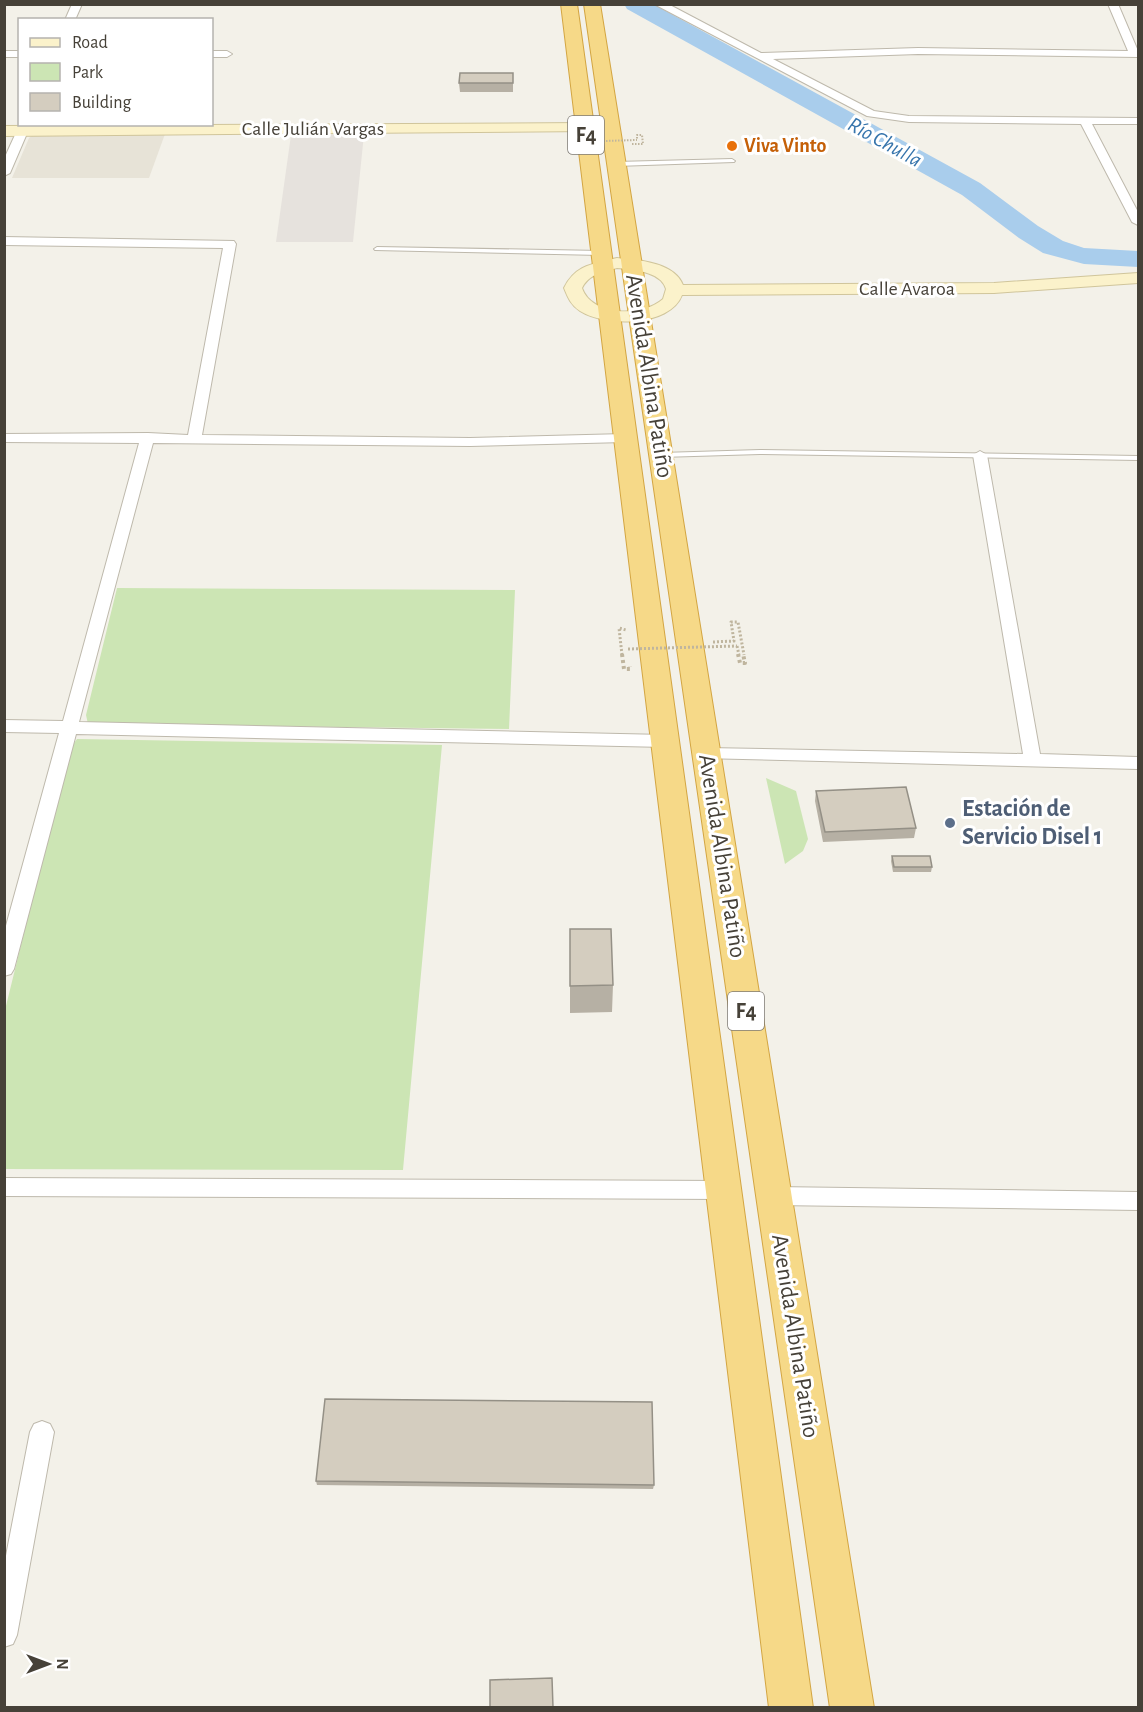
<svg xmlns="http://www.w3.org/2000/svg" width="1143" height="1712" viewBox="0 0 1143 1712" font-family="'Alegreya Sans',sans-serif">
	<style>
		.residential { fill: #e7e3d7 }
		.industrial { fill: #e6e2dd }
		.green { fill: #cce5b4 }
		.lines { fill: none; stroke-linecap: round; stroke-linejoin: round }
		.river { fill: #a9cdec; fill-rule: evenodd }
		.service-casing { stroke: #beb9ac; stroke-width: 2 }
		.minor-casing { stroke: #beb9ac; stroke-width: 2 }
		.secondary-casing { stroke: #d0c59b; stroke-width: 2 }
		.trunk-casing { stroke: #d3a542; stroke-width: 2 }
		.path-far2 { stroke: #bfb59e; stroke-width: 2; stroke-dasharray: 1.5 1.5; stroke-linecap: butt }
		.path-far1 { stroke: #bfb59e; stroke-width: 3; stroke-dasharray: 2 2; stroke-linecap: butt }
		.path { stroke: #bfb59e; stroke-width: 4; stroke-dasharray: 3 3; stroke-linecap: butt }
		.service { fill: #fff; fill-rule: evenodd }
		.minor { fill: #fff; fill-rule: evenodd }
		.secondary { fill: #fbf2cb; fill-rule: evenodd }
		.trunk { fill: #f6d988; fill-rule: evenodd }
		.path-bridge-far1 { stroke: #bfb59e; stroke-width: 2; stroke-dasharray: 1.5 1.5; stroke-linecap: butt }
		.path-bridge { stroke: #bfb59e; stroke-width: 3; stroke-dasharray: 2 2; stroke-linecap: butt }
		.wall { fill: #b6b0a4 }
		.building { fill: #d4cdbf; stroke: #949086; stroke-width: 1.5 }
		.food-dot { fill: #e8710a; stroke: #fff; stroke-width: 2 }
		.service-dot { fill: #5c6f8a; stroke: #fff; stroke-width: 2 }
		.labels { text-anchor: middle; dominant-baseline: central; stroke-width: 6; stroke-linejoin: round; paint-order: stroke }
		.far-street-label { font-size: 20px; fill: #464138; stroke: #fff }
		.far-food-label { font-size: 20px; font-weight: bold; fill: #c56008; stroke: #fff; text-anchor: start }
		.shield { fill: #fff; stroke: #7e7a74; stroke-width: 1.5 }
		.shield-label { font-size: 22px; font-weight: bold; fill: #464138 }
		.far-water-label { font-size: 22px; font-style: italic; fill: #3775ac; stroke: #fff }
		.street-label { font-size: 24px; fill: #464138; stroke: #fff }
		.service-label { font-size: 24px; font-weight: bold; fill: #4e5e75; stroke: #fff; text-anchor: start }
	</style>
	<rect width="100%" height="100%" fill="#f3f1e9"/>
	<path class="residential" d="M 34,134 L 165,134 L 149,178 L 12,178 L 29,138 Z"/>
	<path class="industrial" d="M 364,134 L 353,242 L 276,242 L 291,135 Z"/>
	<path class="green" d="M 117,588 L 515,590 L 509,729 L 88,724 L 86,715 Z
		M 77,739 L 442,745 L 403,1170 L 5,1169 L 5,1010 L 69,750 Z
		M 766,778 L 796,791 L 808,839 L 803,851 L 785,864 Z"/>
	<g class="lines">
		<path class="river" d="M 624,4 L 653,4 L 728,45 L 980,183 L 1038,226 L 1063,241 L 1084,248 L 1138,251 L 1138,267 L 1084,264 L 1043,253 L 1019,238 L 962,195 L 627,9 Z"/>
		<defs>
			<path id="service" d="M 732,159 L 735,161 L 734,162 L 616,166 L 613,164 L 616,162 Z
				M 377,247 L 601,251 L 604,253 L 601,255 L 375,250 L 374,249 Z
				M 760,450 L 1138,456 L 1138,460 L 760,454 L 661,457 L 657,455 L 661,453 Z"/>
			<path id="minor" d="M 72,4 L 82,4 L 75,20 L 65,20 Z
				M 654,4 L 668,4 L 761,53 L 918,48 L 1128,51 L 1108,4 L 1118,4 L 1138,51 L 1138,57 L 918,54 L 773,59 L 874,111 L 909,116 L 1138,118 L 1138,124 L 1092,124 L 1138,212 L 1138,225 L 1132,222 L 1081,124 L 909,122 L 867,116 Z
				M 4,51 L 20,51 L 20,57 L 4,57 Z
				M 212,51 L 227,51 L 232,54 L 227,57 L 212,57 Z
				M 20,124 L 31,124 L 10,173 L 4,176 L 4,159 Z
				M 4,237 L 234,241 L 236,244 L 202,435 L 470,438 L 625,434 L 632,438 L 625,442 L 470,446 L 153,443 L 79,722 L 665,735 L 671,737 L 673,741 L 671,745 L 665,747 L 76,734 L 14,969 L 11,974 L 4,976 L 4,933 L 59,733 L 4,732 L 4,720 L 63,721 L 139,443 L 4,442 L 4,434 L 148,433 L 188,435 L 223,248 L 4,245 Z
				M 980,451 L 987,455 L 1040,754 L 1138,757 L 1138,769 L 700,758 L 697,754 L 700,750 L 706,748 L 1023,754 L 973,455 Z
				M 4,1178 L 724,1181 L 731,1183 L 735,1190 L 731,1197 L 724,1199 L 4,1196 Z
				M 774,1187 L 1138,1192 L 1138,1210 L 774,1205 L 767,1203 L 763,1196 L 767,1189 Z
				M 42,1421 L 50,1424 L 54,1432 L 17,1635 L 13,1644 L 4,1647 L 4,1566 L 30,1432 L 34,1424 Z"/>
			<path id="secondary" d="M 585,123 L 591,125 L 593,128 L 591,131 L 4,136 L 4,126 Z
				M 617,258 C 638,260 674,262 683,285 L 994,283 L 1138,273 L 1138,283 L 994,293 L 682,295 C 670,327 605,327 580,311 C 571,305 568,298 564,288 C 576,264 594,264 617,258 ZM 617,268 C 633,270 661,271 666,289 L 663,299 C 643,317 592,317 582,288 C 589,274 603,272 617,268 Z"/>
			<path id="trunk" d="M 561,4 L 577,4 L 813,1708 L 769,1708 Z
				M 584,4 L 600,4 L 874,1708 L 830,1708 Z"/>
		</defs>
		<use href="#service" class="service-casing"/>
		<use href="#minor" class="minor-casing"/>
		<use href="#secondary" class="secondary-casing"/>
		<use href="#trunk" class="trunk-casing"/>
		<path class="path-far2" d="M 632,144 L 643,144 L 642,135 L 637,135 L 637,140"/>
		<path class="path-far1" d="M 713,642 L 734,641 L 731,622 L 738,622 L 744,655
			M 737,646 L 739,655
			M 622,655 L 619,628 L 626,630"/>
		<path class="path" d="M 622,654 L 624,669 L 630,669 L 630,666
			M 738,654 L 740,663 L 745,663 L 743,654"/>
		<use href="#service" class="service"/>
		<use href="#minor" class="minor"/>
		<use href="#secondary" class="secondary"/>
		<use href="#trunk" class="trunk"/>
		<path class="path-bridge-far1" d="M 570,142 L 637,140"/>
		<path class="path-bridge" d="M 628,649 L 737,646"/>
	</g>
	<path class="wall" d="M 513,73 L 513,92 L 460,92 L 459,83 Z
		M 816,791 L 916,828 L 914,838 L 823,842 L 815,801 Z
		M 892,856 L 932,867 L 931,872 L 893,872 L 891,861 Z
		M 570,929 L 613,985 L 612,1012 L 570,1013 Z
		M 316,1481 L 654,1485 L 653,1489 L 317,1485 Z"/>
	<path class="building" d="M 460,73 L 513,73 L 513,83 L 459,83 Z
		M 906,787 L 916,828 L 825,832 L 816,791 Z
		M 892,856 L 930,856 L 932,867 L 894,867 Z
		M 570,929 L 611,929 L 613,985 L 570,986 Z
		M 325,1399 L 652,1402 L 654,1485 L 316,1481 Z
		M 552,1678 L 553,1707 L 490,1707 L 490,1680 Z"/>
	<circle class="food-dot" cx="732" cy="146" r="6"/>
	<circle class="service-dot" cx="950" cy="823" r="6"/>
	<g class="labels">
		<g class="far-street-label">
			<text x="313" y="129">Calle Julián Vargas</text>
			<text x="907" y="289">Calle Avaroa</text>
		</g>
		<g class="far-food-label">
			<text x="744" y="146">Viva Vinto</text>
		</g>
		<g class="shield">
			<rect x="568" y="116" width="36" height="38" rx="4.5"/>
			<rect x="728" y="992" width="36" height="38" rx="4.5"/>
		</g>
		<g class="shield-label">
			<text x="586" y="135">F4</text>
			<text x="746" y="1011">F4</text>
		</g>
		<g class="far-water-label">
			<text transform="translate(885 142) rotate(29)">Río Chulla</text>
		</g>
		<g class="street-label">
			<text transform="translate(649 376) rotate(81)">Avenida Albina Patiño</text>
			<text transform="translate(722 856) rotate(81)">Avenida Albina Patiño</text>
			<text transform="translate(795 1336) rotate(81)">Avenida Albina Patiño</text>
		</g>
		<g class="service-label">
			<text x="962" y="809">Estación de<tspan x="962" dy="28">Servicio Disel 1</tspan></text>
		</g>
	</g>
	<rect width="1143" height="1712" fill="none" stroke="#464138" stroke-width="12"/>
	<rect x="18" y="18" width="195" height="108" fill="#ffffff" stroke="#b5b3af" stroke-width="1.5"/>
	<rect x="30" y="38" width="30" height="9" fill="#fbf2cb" stroke="#b5b3af" stroke-width="1.5"/>
	<text x="72" y="48" font-size="18" fill="#464138">Road</text>
	<rect x="30" y="63" width="30" height="18" fill="#cce5b4" stroke="#b5b3af" stroke-width="1.5"/>
	<text x="72" y="78" font-size="18" fill="#464138">Park</text>
	<rect x="30" y="93" width="30" height="18" fill="#d4cdbf" stroke="#b5b3af" stroke-width="1.5"/>
	<text x="72" y="108" font-size="18" fill="#464138">Building</text>
	<g transform="translate(48 1664) rotate(90)" stroke="#ffffff" stroke-width="4.5" paint-order="stroke">
	<path d="M0-4.5L10 22L0 15L-10 22Z" fill="#464138"/>
	<text y="-9" font-size="16" font-weight="bold" text-anchor="middle" fill="#464138">N</text>
	</g>
</svg>
